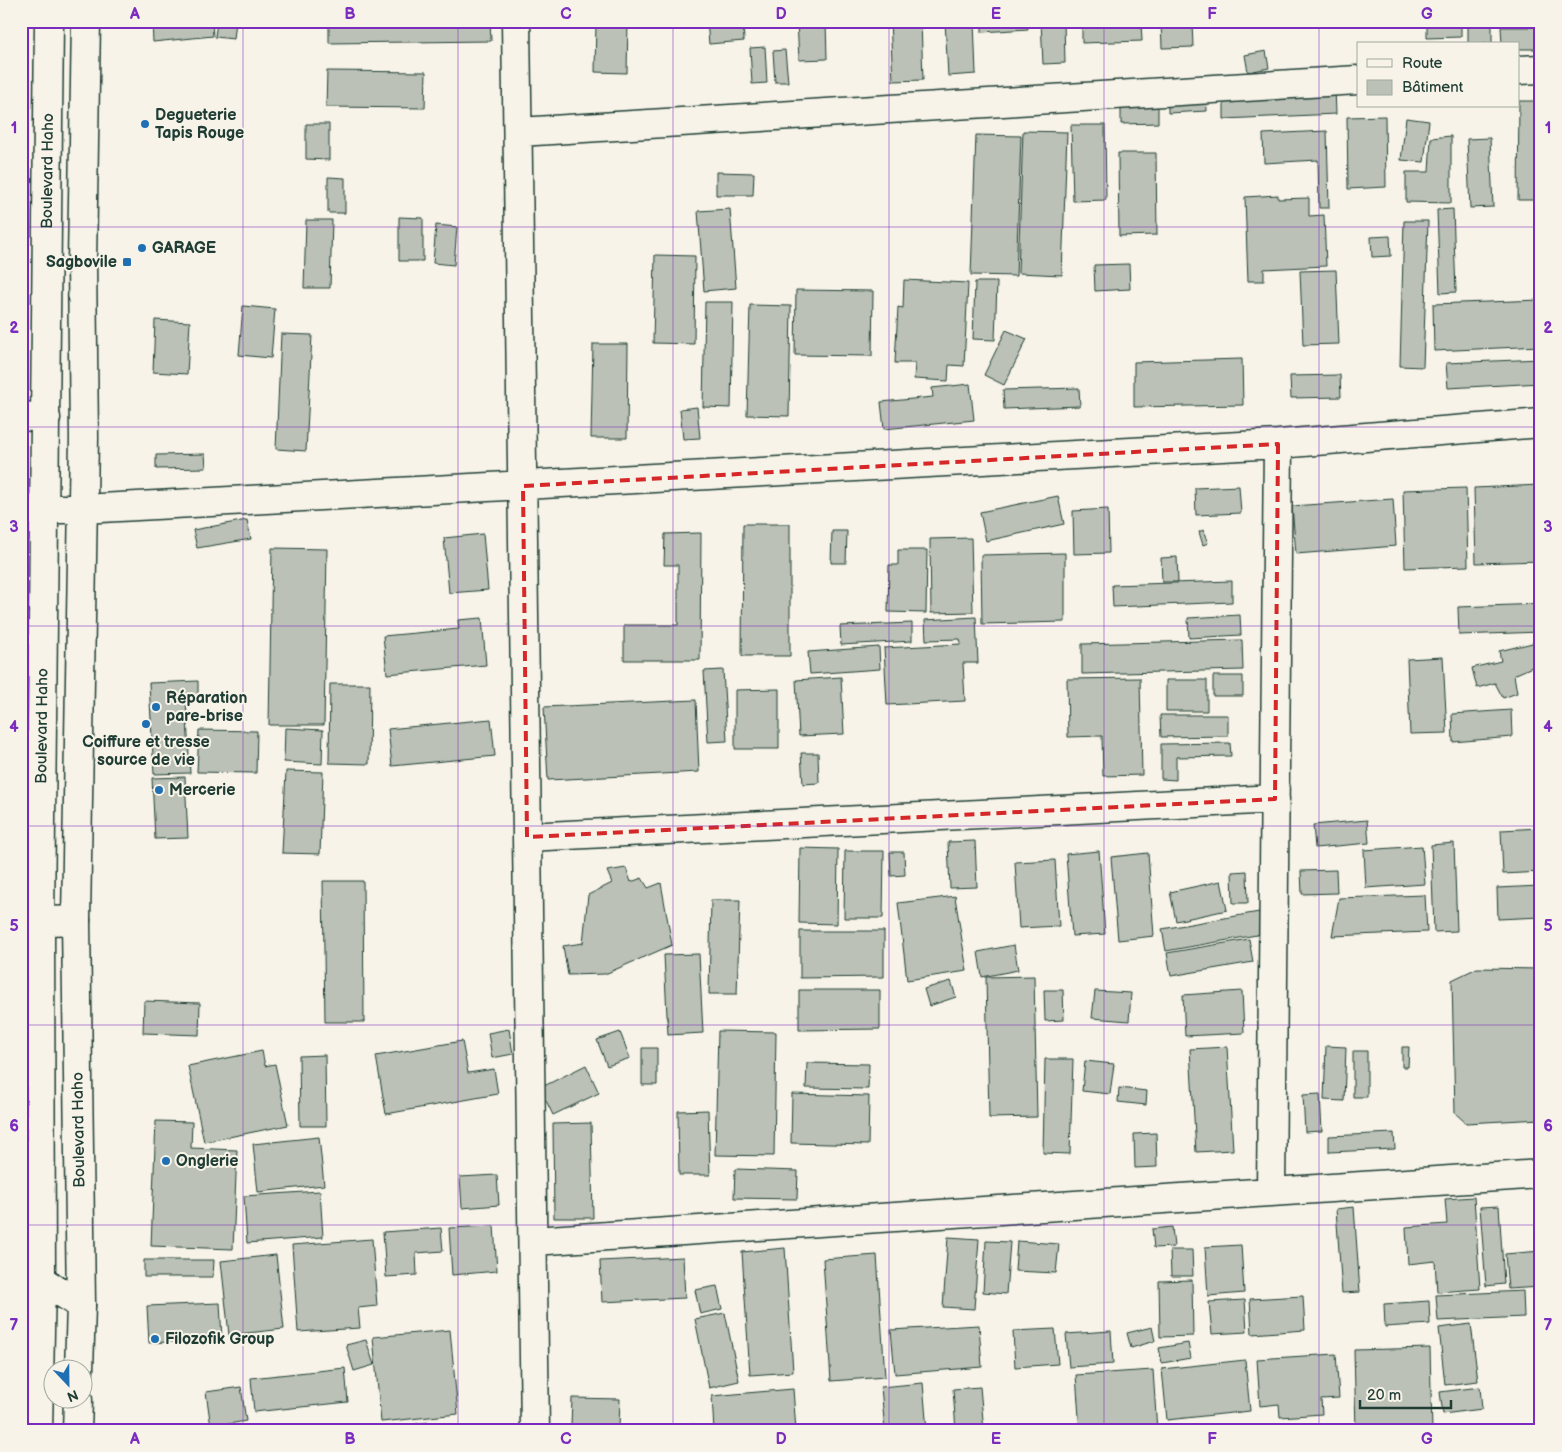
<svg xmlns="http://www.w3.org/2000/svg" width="1562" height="1452" viewBox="0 0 1562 1452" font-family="'Balsamiq Sans',sans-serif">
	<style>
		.building { fill: #bbc1b6; stroke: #1f3d34 }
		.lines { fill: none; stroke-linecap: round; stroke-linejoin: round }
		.street-casing { stroke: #1f3d34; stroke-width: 31 }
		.secondary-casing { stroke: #1f3d34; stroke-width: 31 }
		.street { stroke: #f7f3e8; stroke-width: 28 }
		.secondary { stroke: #f7f3e8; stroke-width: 28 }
		.marked { fill: none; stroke: #d62828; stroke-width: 4; stroke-dasharray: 10 6; stroke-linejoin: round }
		.grid { fill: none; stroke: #7b2cbf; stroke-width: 1; stroke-opacity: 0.55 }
		.poi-dot { fill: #1f6fb2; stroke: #f7f3e8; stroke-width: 2 }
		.labels { text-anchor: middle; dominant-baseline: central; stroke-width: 4; stroke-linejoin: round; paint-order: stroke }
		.poi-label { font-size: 16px; font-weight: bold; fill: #1f3d34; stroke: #f7f3e8; text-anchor: start }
		.street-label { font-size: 16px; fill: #1f3d34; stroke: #f7f3e8 }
		.neatline { fill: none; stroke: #7b2cbf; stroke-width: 2 }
		.grid-label { font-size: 16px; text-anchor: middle; font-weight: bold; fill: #7b2cbf }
	</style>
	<rect width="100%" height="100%" fill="#f7f3e8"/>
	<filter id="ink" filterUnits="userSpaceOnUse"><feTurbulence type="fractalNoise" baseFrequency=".02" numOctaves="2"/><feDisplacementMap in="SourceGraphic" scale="10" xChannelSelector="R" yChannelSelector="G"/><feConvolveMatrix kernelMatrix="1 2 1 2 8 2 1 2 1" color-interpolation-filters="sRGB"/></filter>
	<g filter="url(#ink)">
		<path class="building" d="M 152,21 L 212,21 L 213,36 L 153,42 Z
			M 217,21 L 236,21 L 234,39 L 215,37 Z
			M 329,21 L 490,21 L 491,41 L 329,43 Z
			M 596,21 L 628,21 L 627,73 L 595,72 Z
			M 707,21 L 743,21 L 744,41 L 709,44 Z
			M 797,21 L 826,21 L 827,59 L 799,60 Z
			M 832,21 L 866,21 L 867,25 L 832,27 Z
			M 890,21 L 921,21 L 923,80 L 893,81 Z
			M 945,21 L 974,21 L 976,74 L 948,76 Z
			M 982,21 L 1027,21 L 1028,29 L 982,32 Z
			M 1041,21 L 1064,21 L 1065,63 L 1043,64 Z
			M 1082,21 L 1141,21 L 1142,41 L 1082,43 Z
			M 1161,21 L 1192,21 L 1193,47 L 1162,48 Z
			M 1349,21 L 1392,21 L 1392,22 L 1349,24 Z
			M 1427,21 L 1461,21 L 1461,37 L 1427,38 Z
			M 1468,21 L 1492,21 L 1492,44 L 1468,44 Z
			M 1501,27 L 1541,27 L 1541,49 L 1518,49 L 1518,44 L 1502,44 Z
			M 765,47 L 767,83 L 752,84 L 750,48 Z
			M 785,50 L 788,82 L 775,82 L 773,51 Z
			M 1266,51 L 1269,68 L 1248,72 L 1245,55 Z
			M 327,71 L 426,72 L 425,108 L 326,107 Z
			M 1335,87 L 1336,114 L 1224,119 L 1224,92 Z
			M 1206,92 L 1207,111 L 1168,113 L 1168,94 Z
			M 1158,94 L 1158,123 L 1121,124 L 1121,95 Z
			M 1519,101 L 1541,101 L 1541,200 L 1518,200 Z
			M 1385,116 L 1386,187 L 1348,189 L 1347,117 Z
			M 1406,118 L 1429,121 L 1424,162 L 1401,160 Z
			M 306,124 L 329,124 L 329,160 L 306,159 Z
			M 1071,125 L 1105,125 L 1106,200 L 1073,201 Z
			M 1023,131 L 1067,132 L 1062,275 L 1018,273 Z
			M 1327,131 L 1329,208 L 1319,208 L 1318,160 L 1264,163 L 1263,134 Z
			M 976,135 L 1021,136 L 1016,276 L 971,275 Z
			M 1451,136 L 1451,203 L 1406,202 L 1406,172 L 1429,172 L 1431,138 Z
			M 1490,138 L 1493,207 L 1470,208 L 1467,139 Z
			M 1118,153 L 1156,153 L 1157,235 L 1119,236 Z
			M 716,172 L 754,173 L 753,195 L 716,195 Z
			M 328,177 L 345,178 L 345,213 L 328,213 Z
			M 1278,195 L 1278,199 L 1309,198 L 1309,216 L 1324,215 L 1326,266 L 1264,269 L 1264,281 L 1248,281 L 1245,197 Z
			M 730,209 L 736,288 L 704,291 L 698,211 Z
			M 1453,209 L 1456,292 L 1440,293 L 1437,210 Z
			M 399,217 L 423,218 L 423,261 L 399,261 Z
			M 306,220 L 332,220 L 330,288 L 304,288 Z
			M 1404,221 L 1428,221 L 1423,367 L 1400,366 Z
			M 436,225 L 457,227 L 454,265 L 433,263 Z
			M 1390,236 L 1391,256 L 1372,257 L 1371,237 Z
			M 655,255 L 695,256 L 694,344 L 653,343 Z
			M 1129,264 L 1130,289 L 1095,291 L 1094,265 Z
			M 1336,270 L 1339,344 L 1303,345 L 1300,271 Z
			M 904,280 L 968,283 L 964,366 L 949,365 L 948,381 L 914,379 L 915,363 L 895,363 L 898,307 L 903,308 Z
			M 975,282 L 997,282 L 995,340 L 973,339 Z
			M 796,290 L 873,291 L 872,356 L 795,355 Z
			M 1541,300 L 1541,346 L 1434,351 L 1433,304 Z
			M 705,302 L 733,302 L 731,408 L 703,407 Z
			M 750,305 L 791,306 L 789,416 L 747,415 Z
			M 243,306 L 275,309 L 271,358 L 239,355 Z
			M 155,320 L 190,322 L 187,374 L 153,372 Z
			M 1006,330 L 1027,339 L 1004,385 L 984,375 Z
			M 281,334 L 312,335 L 306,451 L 276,449 Z
			M 593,344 L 628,344 L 627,438 L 591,438 Z
			M 1242,359 L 1243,405 L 1134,407 L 1134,362 Z
			M 1541,359 L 1541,383 L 1448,388 L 1446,363 Z
			M 1340,375 L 1341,397 L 1291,398 L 1290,376 Z
			M 970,384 L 974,420 L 884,429 L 881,402 L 933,397 L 932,388 Z
			M 1079,388 L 1080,406 L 1004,409 L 1003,390 Z
			M 697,407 L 700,438 L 683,439 L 680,409 Z
			M 205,454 L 206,468 L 156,469 L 156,455 Z
			M 1541,485 L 1541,561 L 1476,563 L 1474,488 Z
			M 1239,486 L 1241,513 L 1196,515 L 1195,488 Z
			M 1466,488 L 1468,566 L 1405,568 L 1403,490 Z
			M 1058,496 L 1064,524 L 986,541 L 980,512 Z
			M 1393,499 L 1396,546 L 1296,554 L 1292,506 Z
			M 1108,509 L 1109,553 L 1074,554 L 1073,511 Z
			M 247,520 L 251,539 L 197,548 L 193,530 Z
			M 743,524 L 790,524 L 790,656 L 742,656 Z
			M 1203,530 L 1208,543 L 1203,545 L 1199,532 Z
			M 832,531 L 847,531 L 846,563 L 831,563 Z
			M 701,533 L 700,660 L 624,660 L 624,625 L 678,625 L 678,565 L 664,565 L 665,534 Z
			M 483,534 L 488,590 L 449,593 L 444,538 Z
			M 971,538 L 973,612 L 931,613 L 930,539 Z
			M 272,548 L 327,549 L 324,725 L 269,725 Z
			M 898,550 L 927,550 L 926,613 L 888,612 L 889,565 L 898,565 Z
			M 1065,553 L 1065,622 L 982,624 L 981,555 Z
			M 1177,557 L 1178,582 L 1162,582 L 1161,558 Z
			M 1232,581 L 1232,602 L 1113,607 L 1112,585 Z
			M 1541,604 L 1541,632 L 1459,635 L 1458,607 Z
			M 1240,615 L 1241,635 L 1189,638 L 1188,618 Z
			M 976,617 L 978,663 L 963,663 L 965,701 L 887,705 L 884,648 L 961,644 L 960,639 L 926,640 L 925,620 Z
			M 482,618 L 486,665 L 387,674 L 383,636 L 459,629 L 458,620 Z
			M 912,623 L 912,641 L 841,645 L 840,626 Z
			M 1242,640 L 1243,670 L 1082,674 L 1082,644 Z
			M 1541,641 L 1541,663 L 1514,675 L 1517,693 L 1503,698 L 1495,683 L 1477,688 L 1472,668 L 1501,661 L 1499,651 Z
			M 879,647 L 880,669 L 810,674 L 808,652 Z
			M 1443,657 L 1447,733 L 1410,734 L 1407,659 Z
			M 723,670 L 727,741 L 708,742 L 704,671 Z
			M 1213,676 L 1243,676 L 1243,696 L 1213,696 Z
			M 841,677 L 844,734 L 799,736 L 796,680 Z
			M 1140,678 L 1142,775 L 1103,776 L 1102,736 L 1068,737 L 1067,679 Z
			M 1166,680 L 1207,680 L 1207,711 L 1166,711 Z
			M 198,681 L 198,699 L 186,699 L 190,773 L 154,774 L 149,683 Z
			M 330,684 L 370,684 L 369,764 L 329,763 Z
			M 779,689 L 779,749 L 735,749 L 735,690 Z
			M 696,700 L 699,772 L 548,780 L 544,707 Z
			M 1511,710 L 1512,737 L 1453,742 L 1452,714 Z
			M 1160,715 L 1228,715 L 1228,736 L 1161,737 Z
			M 491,719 L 495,756 L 392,766 L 388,729 Z
			M 285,728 L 323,730 L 322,764 L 284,762 Z
			M 199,730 L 257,731 L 256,773 L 197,772 Z
			M 1230,743 L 1231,756 L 1176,757 L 1176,780 L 1161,779 L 1161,744 Z
			M 801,753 L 818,753 L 819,783 L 803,784 Z
			M 286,771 L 323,772 L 320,854 L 282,853 Z
			M 185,777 L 188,838 L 155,839 L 152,778 Z
			M 1367,820 L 1369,843 L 1315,848 L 1313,825 Z
			M 1541,828 L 1541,872 L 1503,874 L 1501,830 Z
			M 975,841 L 977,887 L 950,888 L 948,842 Z
			M 1454,843 L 1457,931 L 1434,932 L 1431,845 Z
			M 1422,846 L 1425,884 L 1366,888 L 1364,850 Z
			M 800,848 L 838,849 L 837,924 L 799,923 Z
			M 845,851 L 884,851 L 883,918 L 844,918 Z
			M 1099,851 L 1105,934 L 1072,936 L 1066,854 Z
			M 890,852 L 904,852 L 905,875 L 891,876 Z
			M 1148,853 L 1154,936 L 1118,940 L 1111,857 Z
			M 1055,860 L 1059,926 L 1019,928 L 1015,862 Z
			M 626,868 L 631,882 L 642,878 L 648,888 L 661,883 L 672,945 L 605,974 L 568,975 L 563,946 L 583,943 L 588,895 L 612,883 L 607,871 Z
			M 1336,870 L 1337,893 L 1302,894 L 1301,871 Z
			M 1247,871 L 1248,903 L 1233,903 L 1232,872 Z
			M 323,881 L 363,881 L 364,1022 L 325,1022 Z
			M 1221,881 L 1227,910 L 1176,921 L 1170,892 Z
			M 1541,886 L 1541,917 L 1498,919 L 1497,888 Z
			M 1425,895 L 1427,932 L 1332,936 L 1339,898 Z
			M 956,896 L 955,897 L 967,971 L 907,980 L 898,903 Z
			M 711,900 L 740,900 L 737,994 L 709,994 Z
			M 1259,912 L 1262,934 L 1166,951 L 1162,929 Z
			M 800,931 L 884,931 L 884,977 L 800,978 Z
			M 1249,939 L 1253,962 L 1171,976 L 1167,953 Z
			M 1014,945 L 1018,970 L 982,977 L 978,952 Z
			M 699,954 L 703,1033 L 668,1035 L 664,955 Z
			M 1477,968 L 1541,969 L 1541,1119 L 1466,1123 L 1455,1113 L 1452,980 Z
			M 1034,976 L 1037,1117 L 989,1118 L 986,977 Z
			M 951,981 L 956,997 L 929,1006 L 924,989 Z
			M 799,990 L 880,990 L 880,1029 L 799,1030 Z
			M 1044,990 L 1063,990 L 1064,1020 L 1045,1021 Z
			M 1095,991 L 1131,993 L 1129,1021 L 1092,1018 Z
			M 1242,991 L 1244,1033 L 1185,1036 L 1183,995 Z
			M 144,1001 L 200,1003 L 199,1035 L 143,1033 Z
			M 509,1029 L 513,1054 L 492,1058 L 488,1033 Z
			M 718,1031 L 776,1032 L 774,1156 L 715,1155 Z
			M 620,1032 L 630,1058 L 607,1066 L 597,1040 Z
			M 462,1041 L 468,1073 L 494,1069 L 498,1094 L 386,1114 L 376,1056 Z
			M 1326,1046 L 1346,1047 L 1344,1101 L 1324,1100 Z
			M 1227,1047 L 1233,1150 L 1196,1152 L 1190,1049 Z
			M 1402,1047 L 1409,1047 L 1408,1067 L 1402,1067 Z
			M 642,1048 L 657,1048 L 657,1085 L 642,1085 Z
			M 262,1051 L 265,1066 L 275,1064 L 288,1125 L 204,1142 L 188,1066 Z
			M 1353,1051 L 1367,1051 L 1367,1097 L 1353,1097 Z
			M 325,1055 L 326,1126 L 300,1126 L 299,1056 Z
			M 1045,1059 L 1073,1059 L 1070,1154 L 1043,1153 Z
			M 1085,1061 L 1114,1064 L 1110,1094 L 1082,1091 Z
			M 807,1063 L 869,1064 L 868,1089 L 806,1088 Z
			M 586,1065 L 599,1093 L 553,1115 L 540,1088 Z
			M 1119,1088 L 1147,1091 L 1146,1105 L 1118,1102 Z
			M 792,1094 L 869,1096 L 868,1145 L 791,1143 Z
			M 1320,1094 L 1322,1131 L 1305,1132 L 1303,1095 Z
			M 708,1110 L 710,1175 L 679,1175 L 678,1111 Z
			M 156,1121 L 192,1122 L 191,1148 L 237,1150 L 233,1249 L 151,1246 Z
			M 591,1123 L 593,1218 L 554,1218 L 553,1124 Z
			M 1156,1133 L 1157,1167 L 1135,1168 L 1134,1134 Z
			M 1394,1133 L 1395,1149 L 1329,1152 L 1329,1136 Z
			M 319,1137 L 324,1185 L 258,1192 L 253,1144 Z
			M 735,1169 L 798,1171 L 797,1199 L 734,1198 Z
			M 497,1175 L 499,1205 L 462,1208 L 460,1177 Z
			M 320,1191 L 323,1237 L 247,1243 L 244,1196 Z
			M 1474,1197 L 1480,1289 L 1437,1292 L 1435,1261 L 1408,1264 L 1406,1227 L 1447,1224 L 1445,1199 Z
			M 1499,1206 L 1504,1284 L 1486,1286 L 1480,1207 Z
			M 1354,1207 L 1360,1292 L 1342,1293 L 1336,1209 Z
			M 494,1226 L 497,1271 L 452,1275 L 449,1228 Z
			M 1172,1227 L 1174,1247 L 1154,1248 L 1152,1229 Z
			M 441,1228 L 443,1251 L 416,1253 L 417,1275 L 386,1277 L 383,1232 Z
			M 948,1237 L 979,1239 L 974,1309 L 943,1307 Z
			M 372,1239 L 377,1306 L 358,1308 L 360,1328 L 298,1332 L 292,1245 Z
			M 986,1241 L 1010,1242 L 1006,1294 L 983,1292 Z
			M 1017,1241 L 1059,1244 L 1056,1273 L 1015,1271 Z
			M 1241,1245 L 1244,1293 L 1208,1296 L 1205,1247 Z
			M 785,1248 L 793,1372 L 750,1375 L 742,1252 Z
			M 1170,1250 L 1192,1250 L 1193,1276 L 1171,1276 Z
			M 1541,1251 L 1541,1287 L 1508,1289 L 1505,1254 Z
			M 276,1255 L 284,1329 L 229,1335 L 221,1261 Z
			M 877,1255 L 885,1377 L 831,1381 L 823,1259 Z
			M 683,1257 L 685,1298 L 602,1302 L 600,1261 Z
			M 144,1260 L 214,1260 L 213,1277 L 144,1277 Z
			M 1192,1280 L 1193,1336 L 1160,1337 L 1159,1281 Z
			M 717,1286 L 722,1309 L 700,1314 L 695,1290 Z
			M 1523,1291 L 1524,1317 L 1438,1321 L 1436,1295 Z
			M 1303,1296 L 1305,1330 L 1252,1334 L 1250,1299 Z
			M 1245,1300 L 1247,1332 L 1212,1334 L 1209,1302 Z
			M 1429,1301 L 1430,1324 L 1385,1327 L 1384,1304 Z
			M 220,1303 L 222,1339 L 149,1343 L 147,1306 Z
			M 725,1313 L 739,1381 L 709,1388 L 695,1319 Z
			M 1471,1324 L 1478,1381 L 1445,1385 L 1439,1328 Z
			M 979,1325 L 982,1367 L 895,1374 L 891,1330 Z
			M 1152,1327 L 1155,1341 L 1131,1348 L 1127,1333 Z
			M 1055,1329 L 1058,1364 L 1015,1367 L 1013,1331 Z
			M 450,1330 L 458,1414 L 381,1422 L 373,1337 Z
			M 1111,1331 L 1113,1364 L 1069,1367 L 1066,1334 Z
			M 366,1340 L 374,1365 L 354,1371 L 346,1345 Z
			M 1188,1343 L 1191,1358 L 1162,1363 L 1159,1348 Z
			M 1430,1348 L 1432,1431 L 1356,1431 L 1354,1350 Z
			M 1336,1354 L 1339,1398 L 1321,1399 L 1322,1414 L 1280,1417 L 1279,1404 L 1260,1406 L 1257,1359 Z
			M 1245,1360 L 1250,1411 L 1167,1420 L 1162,1369 Z
			M 345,1368 L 348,1402 L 254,1412 L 251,1378 Z
			M 1153,1370 L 1157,1431 L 1080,1431 L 1076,1375 Z
			M 923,1383 L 927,1431 L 885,1431 L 881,1387 Z
			M 241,1387 L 246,1421 L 211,1427 L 206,1392 Z
			M 980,1387 L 984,1431 L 956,1431 L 953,1389 Z
			M 1480,1387 L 1482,1409 L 1443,1414 L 1440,1392 Z
			M 793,1389 L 796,1431 L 714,1431 L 712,1396 Z
			M 572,1398 L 620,1399 L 619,1427 L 571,1426 Z
			M 429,1422 L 431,1431 L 403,1431 L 403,1426 Z
			M 694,1424 L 695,1431 L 662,1431 Z
			M 269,1427 L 269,1431 L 222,1431 L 222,1430 Z"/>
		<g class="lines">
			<defs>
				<path id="street" d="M 516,21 L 535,1431
					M 1518,70 L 1541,69
					M 519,132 L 1358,80
					M 21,416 L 46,418
					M 45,509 L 82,509 L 1278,444 L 1541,423
					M 527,837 L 1275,799
					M 21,922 L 76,920
					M 1271,1192 L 1278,444
					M 533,1241 L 1541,1174
					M 21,1281 L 41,1280 L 81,1305"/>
				<g id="secondary">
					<path d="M 79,1370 L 81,1305 L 76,920 L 84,438 L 82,262 L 86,21"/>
					<path id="s1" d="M 38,1431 L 41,1280 L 40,921 L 49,21"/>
					<path d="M 77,1431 L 78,1400"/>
				</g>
			</defs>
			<use href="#street" class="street-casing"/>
			<use href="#secondary" class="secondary-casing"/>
			<use href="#street" class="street"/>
			<use href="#secondary" class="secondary"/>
		</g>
	</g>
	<path class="marked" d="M 1278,444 L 1275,799 L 527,837 L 523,486 Z"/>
	<path class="grid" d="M 243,21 L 243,1431M 458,21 L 458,1431M 673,21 L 673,1431M 889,21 L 889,1431M 1104,21 L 1104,1431M 1319,21 L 1319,1431M 21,227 L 1541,227M 21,427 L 1541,427M 21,626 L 1541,626M 21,826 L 1541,826M 21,1025 L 1541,1025M 21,1225 L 1541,1225"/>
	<g class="poi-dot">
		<circle cx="145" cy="124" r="5"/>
		<circle cx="142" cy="248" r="5"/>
		<rect x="122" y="257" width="10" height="10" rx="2.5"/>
		<circle cx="156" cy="707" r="5"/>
		<circle cx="146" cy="724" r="5"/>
		<circle cx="159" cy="790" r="5"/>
		<circle cx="166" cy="1161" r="5"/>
		<circle cx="155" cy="1339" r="5"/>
	</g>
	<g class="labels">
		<g class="poi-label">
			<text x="155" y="115">Degueterie<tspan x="155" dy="18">Tapis Rouge</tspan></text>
			<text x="152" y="248">GARAGE</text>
			<text x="117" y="262" text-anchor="end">Sagbovile</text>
			<text x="166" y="698">Réparation<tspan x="166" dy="18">pare-brise</tspan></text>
			<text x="146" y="742" text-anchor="middle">Coiffure et tresse<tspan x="146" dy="18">source de vie</tspan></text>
			<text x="169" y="790">Mercerie</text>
			<text x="176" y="1161">Onglerie</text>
			<text x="165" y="1339">Filozofik Group</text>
		</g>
		<g class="street-label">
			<text stroke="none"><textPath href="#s1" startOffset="1260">Boulevard Haho</textPath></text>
			<text stroke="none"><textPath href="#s1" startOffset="705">Boulevard Haho</textPath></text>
			<text transform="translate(79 1130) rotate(-91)">Boulevard Haho</text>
		</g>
	</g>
	<rect width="1562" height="1452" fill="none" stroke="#f7f3e8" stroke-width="55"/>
	<rect x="1357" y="42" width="162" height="65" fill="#f7f3e8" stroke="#a1aaa0"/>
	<rect x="1367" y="59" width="25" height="8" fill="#f7f3e8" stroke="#a1aaa0"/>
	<text x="1402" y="68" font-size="15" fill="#1f3d34">Route</text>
	<rect x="1367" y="80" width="25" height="15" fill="#bbc1b6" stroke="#a1aaa0"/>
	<text x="1402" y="92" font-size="15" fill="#1f3d34">Bâtiment</text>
	<g transform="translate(68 1384) rotate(158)"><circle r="24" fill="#f7f3e8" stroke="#a1aaa0"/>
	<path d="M0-4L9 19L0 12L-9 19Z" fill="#1f6fb2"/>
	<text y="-8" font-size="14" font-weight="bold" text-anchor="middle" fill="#1f3d34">N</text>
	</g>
	<path d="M1360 1400v8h91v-8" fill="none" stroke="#1f3d34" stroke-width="2.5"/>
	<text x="1367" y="1400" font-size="15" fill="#1f3d34" stroke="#f7f3e8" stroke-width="4" paint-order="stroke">20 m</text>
	<rect x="28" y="28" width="1506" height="1396" class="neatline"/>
	<g class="grid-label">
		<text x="135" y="19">A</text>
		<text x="350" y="19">B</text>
		<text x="566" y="19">C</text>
		<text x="781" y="19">D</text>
		<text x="996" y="19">E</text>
		<text x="1212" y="19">F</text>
		<text x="1427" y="19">G</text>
		<text x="14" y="133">1</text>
		<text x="1548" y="133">1</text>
		<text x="14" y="333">2</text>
		<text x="1548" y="333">2</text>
		<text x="14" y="532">3</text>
		<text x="1548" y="532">3</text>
		<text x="14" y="732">4</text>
		<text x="1548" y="732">4</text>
		<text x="14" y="931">5</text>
		<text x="1548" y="931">5</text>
		<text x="14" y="1131">6</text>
		<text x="1548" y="1131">6</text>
		<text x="14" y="1330">7</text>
		<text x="1548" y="1330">7</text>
		<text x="135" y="1444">A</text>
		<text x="350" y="1444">B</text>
		<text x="566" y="1444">C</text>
		<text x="781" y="1444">D</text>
		<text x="996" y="1444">E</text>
		<text x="1212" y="1444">F</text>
		<text x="1427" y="1444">G</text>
	</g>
</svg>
